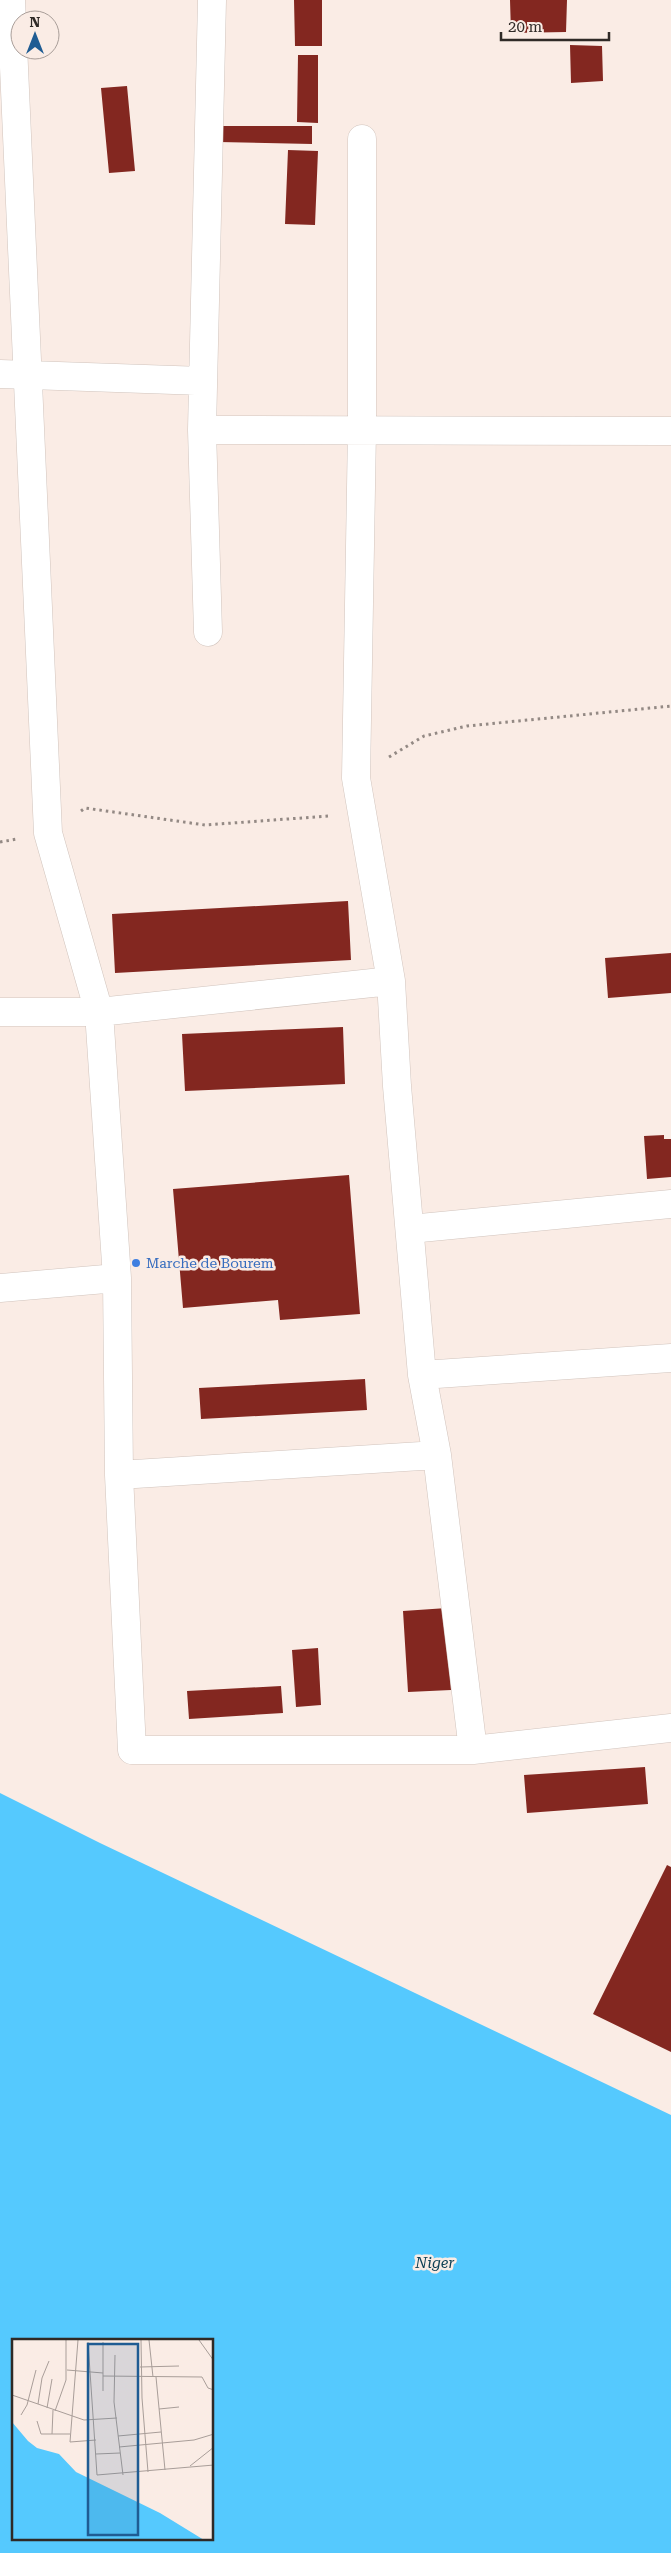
<svg xmlns="http://www.w3.org/2000/svg" width="671" height="2553" viewBox="0 0 671 2553" font-family="'Roboto Serif',serif">
	<style>
		.water { fill: #55c9fe; fill-rule: evenodd }
		.building { fill: #832720 }
		.lines { fill: none; stroke-linecap: round; stroke-linejoin: round }
		.minor-casing { stroke: #d1c4bd; stroke-width: 29 }
		.path { stroke: #938984; stroke-width: 3; stroke-dasharray: 2.5 4; stroke-linecap: butt }
		.minor { stroke: #fff; stroke-width: 28 }
		.shop-dot { fill: #3f7fe0; stroke: #faece5; stroke-width: 2 }
		.labels { text-anchor: middle; dominant-baseline: central; stroke-width: 5; stroke-linejoin: round; paint-order: stroke }
		.shop-label { font-size: 14px; fill: #366cbe; stroke: #faece5; text-anchor: start }
		.water-label { font-size: 15px; font-style: italic; fill: #0e4056; stroke: #faece5 }
		.inset-road { fill: none; stroke: #a99e99; stroke-width: 1 }
		.view { fill: #1f5c93; fill-opacity: 0.15; stroke: #1f5c93; stroke-width: 2.5 }
		.inset-edge { fill: none; stroke: #2f2a27; stroke-width: 2.5 }
	</style>
	<rect width="100%" height="100%" fill="#faece5"/>
	<path class="water" d="M 0,1793 L 100,1843 L 671,2115 L 671,2553 L 0,2553 ZM 14,2340 L 212,2340 L 212,2539 L 14,2539 Z"/>
	<path class="building" d="M 294,0 L 322,0 L 322,46 L 295,46 Z
		M 510,0 L 567,0 L 566,32 L 511,33 Z
		M 570,45 L 602,46 L 603,81 L 571,83 Z
		M 298,55 L 318,55 L 318,123 L 297,122 Z
		M 127,86 L 135,171 L 109,173 L 101,88 Z
		M 219,126 L 312,126 L 312,144 L 219,142 Z
		M 288,150 L 318,151 L 315,225 L 285,224 Z
		M 348,901 L 351,960 L 115,973 L 112,914 Z
		M 671,953 L 671,993 L 608,998 L 605,958 Z
		M 343,1027 L 345,1084 L 185,1091 L 182,1034 Z
		M 664,1135 L 664,1139 L 671,1139 L 671,1177 L 647,1179 L 644,1136 Z
		M 349,1175 L 360,1314 L 280,1320 L 278,1300 L 183,1308 L 173,1189 Z
		M 365,1379 L 367,1410 L 201,1419 L 199,1388 Z
		M 447,1608 L 451,1690 L 408,1692 L 403,1611 Z
		M 318,1648 L 321,1705 L 296,1707 L 292,1650 Z
		M 281,1686 L 283,1713 L 189,1719 L 187,1691 Z
		M 645,1767 L 648,1804 L 527,1813 L 524,1775 Z
		M 667,1865 L 671,1867 L 671,2052 L 593,2014 Z"/>
	<g class="lines">
		<defs>
			<path id="minor" d="M 11,0 L 48,833 L 99,1012 L 117,1278 L 119,1475 L 132,1750 L 473,1750 L 671,1728
				M 362,139 L 362,430 L 356,778 L 391,981 L 397,1086 L 422,1375 L 437,1455 L 473,1750
				M 0,374 L 203,381
				M 202,430 L 671,431
				M 208,632 L 202,430 L 212,0
				M 0,1012 L 99,1012 L 391,981
				M 410,1229 L 671,1204
				M 0,1288 L 117,1278
				M 422,1375 L 671,1358
				M 119,1475 L 437,1455"/>
		</defs>
		<use href="#minor" class="minor-casing"/>
		<path class="path" d="M 389,757 L 424,736 L 467,726 L 671,706
			M 81,811 L 85,808 L 205,825 L 329,816
			M 0,842 L 17,839"/>
		<use href="#minor" class="minor"/>
	</g>
	<circle class="shop-dot" cx="136" cy="1263" r="5"/>
	<g class="labels">
		<g class="shop-label">
			<text x="146" y="1263">Marche de Bourem</text>
		</g>
		<g class="water-label">
			<text x="435" y="2263">Niger</text>
		</g>
	</g>
	<g transform="translate(12 2339)">
		<rect width="201" height="201" fill="#faece5"/>
		<path d="M 0,83 L 16,102 L 25,109 L 47,115 L 64,133 L 148,174 L 192,201 L 1,201 Z" fill="#55c9fe"/>
		<path class="inset-road" d="M 66,1 L 58,103 L 84,101M 129,1 L 130,59 L 136,133M 137,1 L 141,38M 187,1 L 202,22M 76,3 L 85,136 L 202,126M 103,16 L 102,63 L 111,136M 128,28 L 167,27M 55,31 L 91,34M 91,37 L 190,38 L 196,49 L 202,51M 144,38 L 153,131M 91,52 L 91,3M 0,56 L 72,81 L 105,79M 26,65 L 30,39 L 37,22M 35,69 L 40,40M 147,70 L 167,68M 41,71 L 40,95 L 58,95M 43,72 L 54,41 L 54,1M 9,76 L 15,66 L 24,31M 25,82 L 29,95 L 40,95M 106,97 L 149,93M 107,108 L 182,101 L 202,95M 84,115 L 108,114M 178,127 L 202,108"/>
		<path class="view" d="M 76,5 L 126,5 L 126,196 L 76,196 Z"/>
		<rect width="201" height="201" class="inset-edge"/>
	</g>
	<g transform="translate(35 35)"><circle r="24" fill="#faece5" stroke="#a99e99"/>
	<path d="M0-4L9 19L0 12L-9 19Z" fill="#1f5c93"/>
	<text y="-8" font-size="14" font-weight="bold" text-anchor="middle" fill="#2f2a27">N</text>
	</g>
	<path d="M501 32v8h108v-8" fill="none" stroke="#2f2a27" stroke-width="2.5"/>
	<text x="508" y="32" font-size="15" fill="#2f2a27" stroke="#faece5" stroke-width="4" paint-order="stroke">20 m</text>
</svg>
